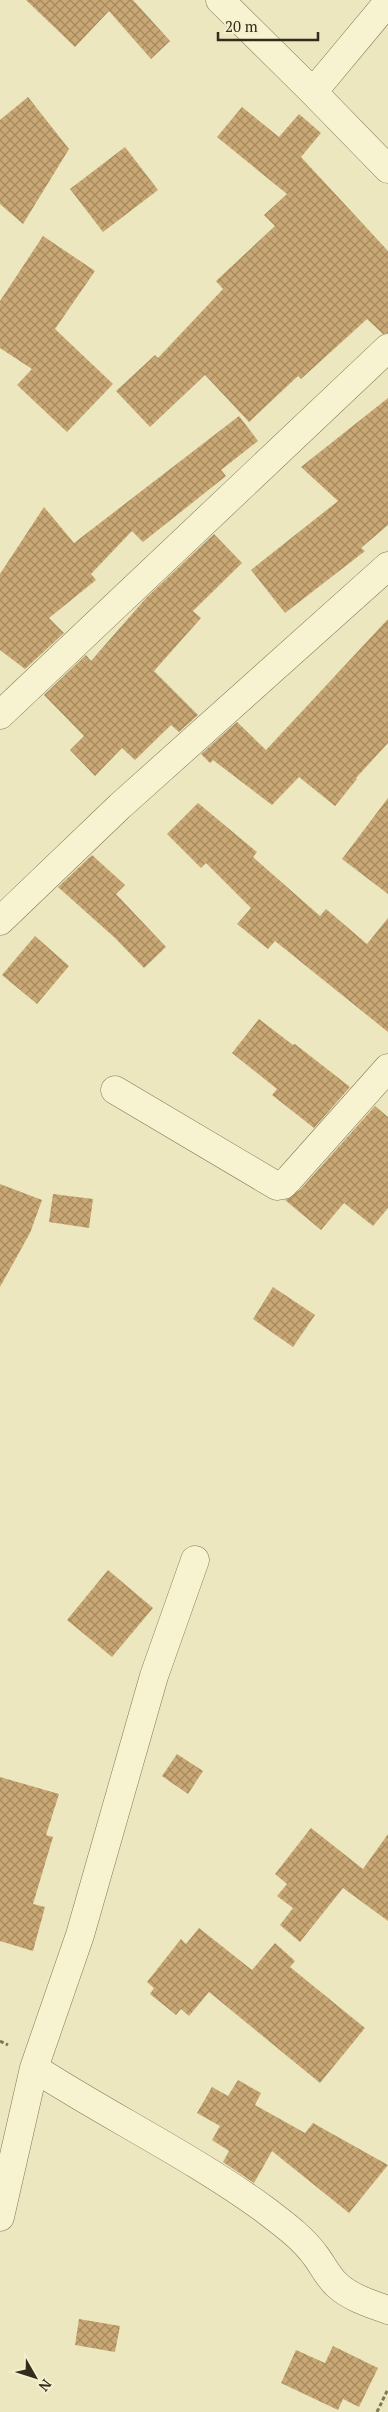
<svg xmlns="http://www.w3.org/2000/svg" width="388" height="2412" viewBox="0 0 388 2412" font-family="'PT Serif',serif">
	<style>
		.building { fill: url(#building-cross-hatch) }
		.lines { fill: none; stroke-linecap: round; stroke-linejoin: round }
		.minor-casing { stroke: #837758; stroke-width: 29 }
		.path { stroke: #837758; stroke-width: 3; stroke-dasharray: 4 2.5; stroke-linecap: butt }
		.minor { stroke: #f7f3d1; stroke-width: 28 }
	</style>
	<defs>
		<pattern id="building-cross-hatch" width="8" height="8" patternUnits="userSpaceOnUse" patternTransform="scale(1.25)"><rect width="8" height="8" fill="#c9a875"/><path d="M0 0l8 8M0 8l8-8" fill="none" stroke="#a4895f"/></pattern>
	</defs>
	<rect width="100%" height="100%" fill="#ece7be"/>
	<path class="building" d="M 26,0 L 133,0 L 170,41 L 151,59 L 109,11 L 75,47 Z
		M 28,97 L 69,149 L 23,224 L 0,204 L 0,120 Z
		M 242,107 L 279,137 L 299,114 L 321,133 L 301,157 L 388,251 L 388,333 L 383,334 L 367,319 L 301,379 L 298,376 L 249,422 L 205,375 L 150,427 L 116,391 L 155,355 L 158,358 L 223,289 L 216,281 L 275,226 L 264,215 L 287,194 L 217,137 Z
		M 125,147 L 158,190 L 103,232 L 70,189 Z
		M 43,236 L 95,271 L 55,329 L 113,384 L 67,432 L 17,385 L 32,369 L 0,348 L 0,301 Z
		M 388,398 L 388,525 L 361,548 L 365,551 L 285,613 L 251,570 L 338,501 L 301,467 Z
		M 239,416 L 258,441 L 221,470 L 226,476 L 143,542 L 132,531 L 91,574 L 96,580 L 49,618 L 64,633 L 25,669 L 0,650 L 0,574 L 44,507 L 74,543 Z
		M 214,534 L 242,563 L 193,611 L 201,618 L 154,671 L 198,715 L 179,732 L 171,725 L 135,760 L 122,748 L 95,776 L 70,750 L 84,736 L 44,695 L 86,655 L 91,661 L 146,598 Z
		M 388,619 L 388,743 L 356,778 L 357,779 L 335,806 L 299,777 L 272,805 L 213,760 L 210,763 L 201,754 L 237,722 L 266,750 Z
		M 388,798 L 388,894 L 342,859 Z
		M 198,803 L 257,852 L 253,857 L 320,916 L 326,909 L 367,944 L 388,918 L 388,1032 L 275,941 L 268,949 L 237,924 L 251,908 L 206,863 L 201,868 L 167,834 Z
		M 92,855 L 125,885 L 116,894 L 166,947 L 144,968 L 115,938 L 58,887 Z
		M 35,936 L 69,966 L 37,1004 L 2,975 Z
		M 259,1019 L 293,1045 L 295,1044 L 350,1087 L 314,1128 L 272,1095 L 277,1089 L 232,1053 Z
		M 375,1106 L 388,1117 L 388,1208 L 373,1226 L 344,1203 L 321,1230 L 285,1200 L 301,1189 Z
		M 0,1184 L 42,1200 L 30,1233 L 0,1287 Z
		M 53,1194 L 93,1199 L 89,1228 L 49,1222 Z
		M 273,1287 L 315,1315 L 293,1347 L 253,1319 Z
		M 108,1570 L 153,1608 L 112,1657 L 67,1620 Z
		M 177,1754 L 203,1771 L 188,1794 L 162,1776 Z
		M 0,1777 L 59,1794 L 46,1835 L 53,1837 L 33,1904 L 45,1907 L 33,1951 L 0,1941 Z
		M 311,1828 L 363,1869 L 388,1834 L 388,1921 L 343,1888 L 300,1942 L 280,1925 L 293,1908 L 277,1896 L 287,1884 L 275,1874 Z
		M 199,1928 L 252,1970 L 275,1943 L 295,1961 L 290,1967 L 365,2028 L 320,2083 L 209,1992 L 189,2016 L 181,2009 L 176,2015 L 150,1994 L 154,1988 L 147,1982 L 181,1939 L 186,1944 Z
		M 238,2080 L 261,2093 L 255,2105 L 305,2133 L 313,2123 L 388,2165 L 349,2213 L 272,2151 L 254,2183 L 223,2162 L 229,2151 L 212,2140 L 220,2126 L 197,2113 L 212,2087 L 228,2096 Z
		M 79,2319 L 120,2326 L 115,2352 L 75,2345 Z
		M 333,2346 L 378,2368 L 359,2407 L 343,2399 L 338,2410 L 281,2383 L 296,2350 L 325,2363 Z"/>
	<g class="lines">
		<defs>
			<path id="minor" d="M 220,0 L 313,92 L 388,169
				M 313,92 L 388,2
				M 0,715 L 388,348
				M 0,921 L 120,806 L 388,566
				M 115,1090 L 277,1186 L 283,1185 L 290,1178 L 388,1068
				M 34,2068 C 110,2117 191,2156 264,2209 C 282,2223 301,2236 315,2255 C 322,2264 328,2277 337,2285 C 351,2298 371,2304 388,2310
				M 0,2217 L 34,2068 L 80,1935 L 154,1676 L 195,1560"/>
		</defs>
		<use href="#minor" class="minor-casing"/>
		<path class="path" d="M 0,2041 L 8,2045
			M 377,2412 L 388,2389"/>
		<use href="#minor" class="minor"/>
	</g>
	<g transform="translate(35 2377) rotate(129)" stroke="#f4f0cd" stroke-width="4" paint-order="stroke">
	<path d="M0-4L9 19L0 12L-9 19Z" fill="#332c1c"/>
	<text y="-8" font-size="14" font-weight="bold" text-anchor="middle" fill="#332c1c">N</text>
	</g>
	<path d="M218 32v8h100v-8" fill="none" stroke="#332c1c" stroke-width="2.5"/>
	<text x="225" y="32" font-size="15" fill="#332c1c" stroke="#f4f0cd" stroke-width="4" paint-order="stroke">20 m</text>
</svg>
